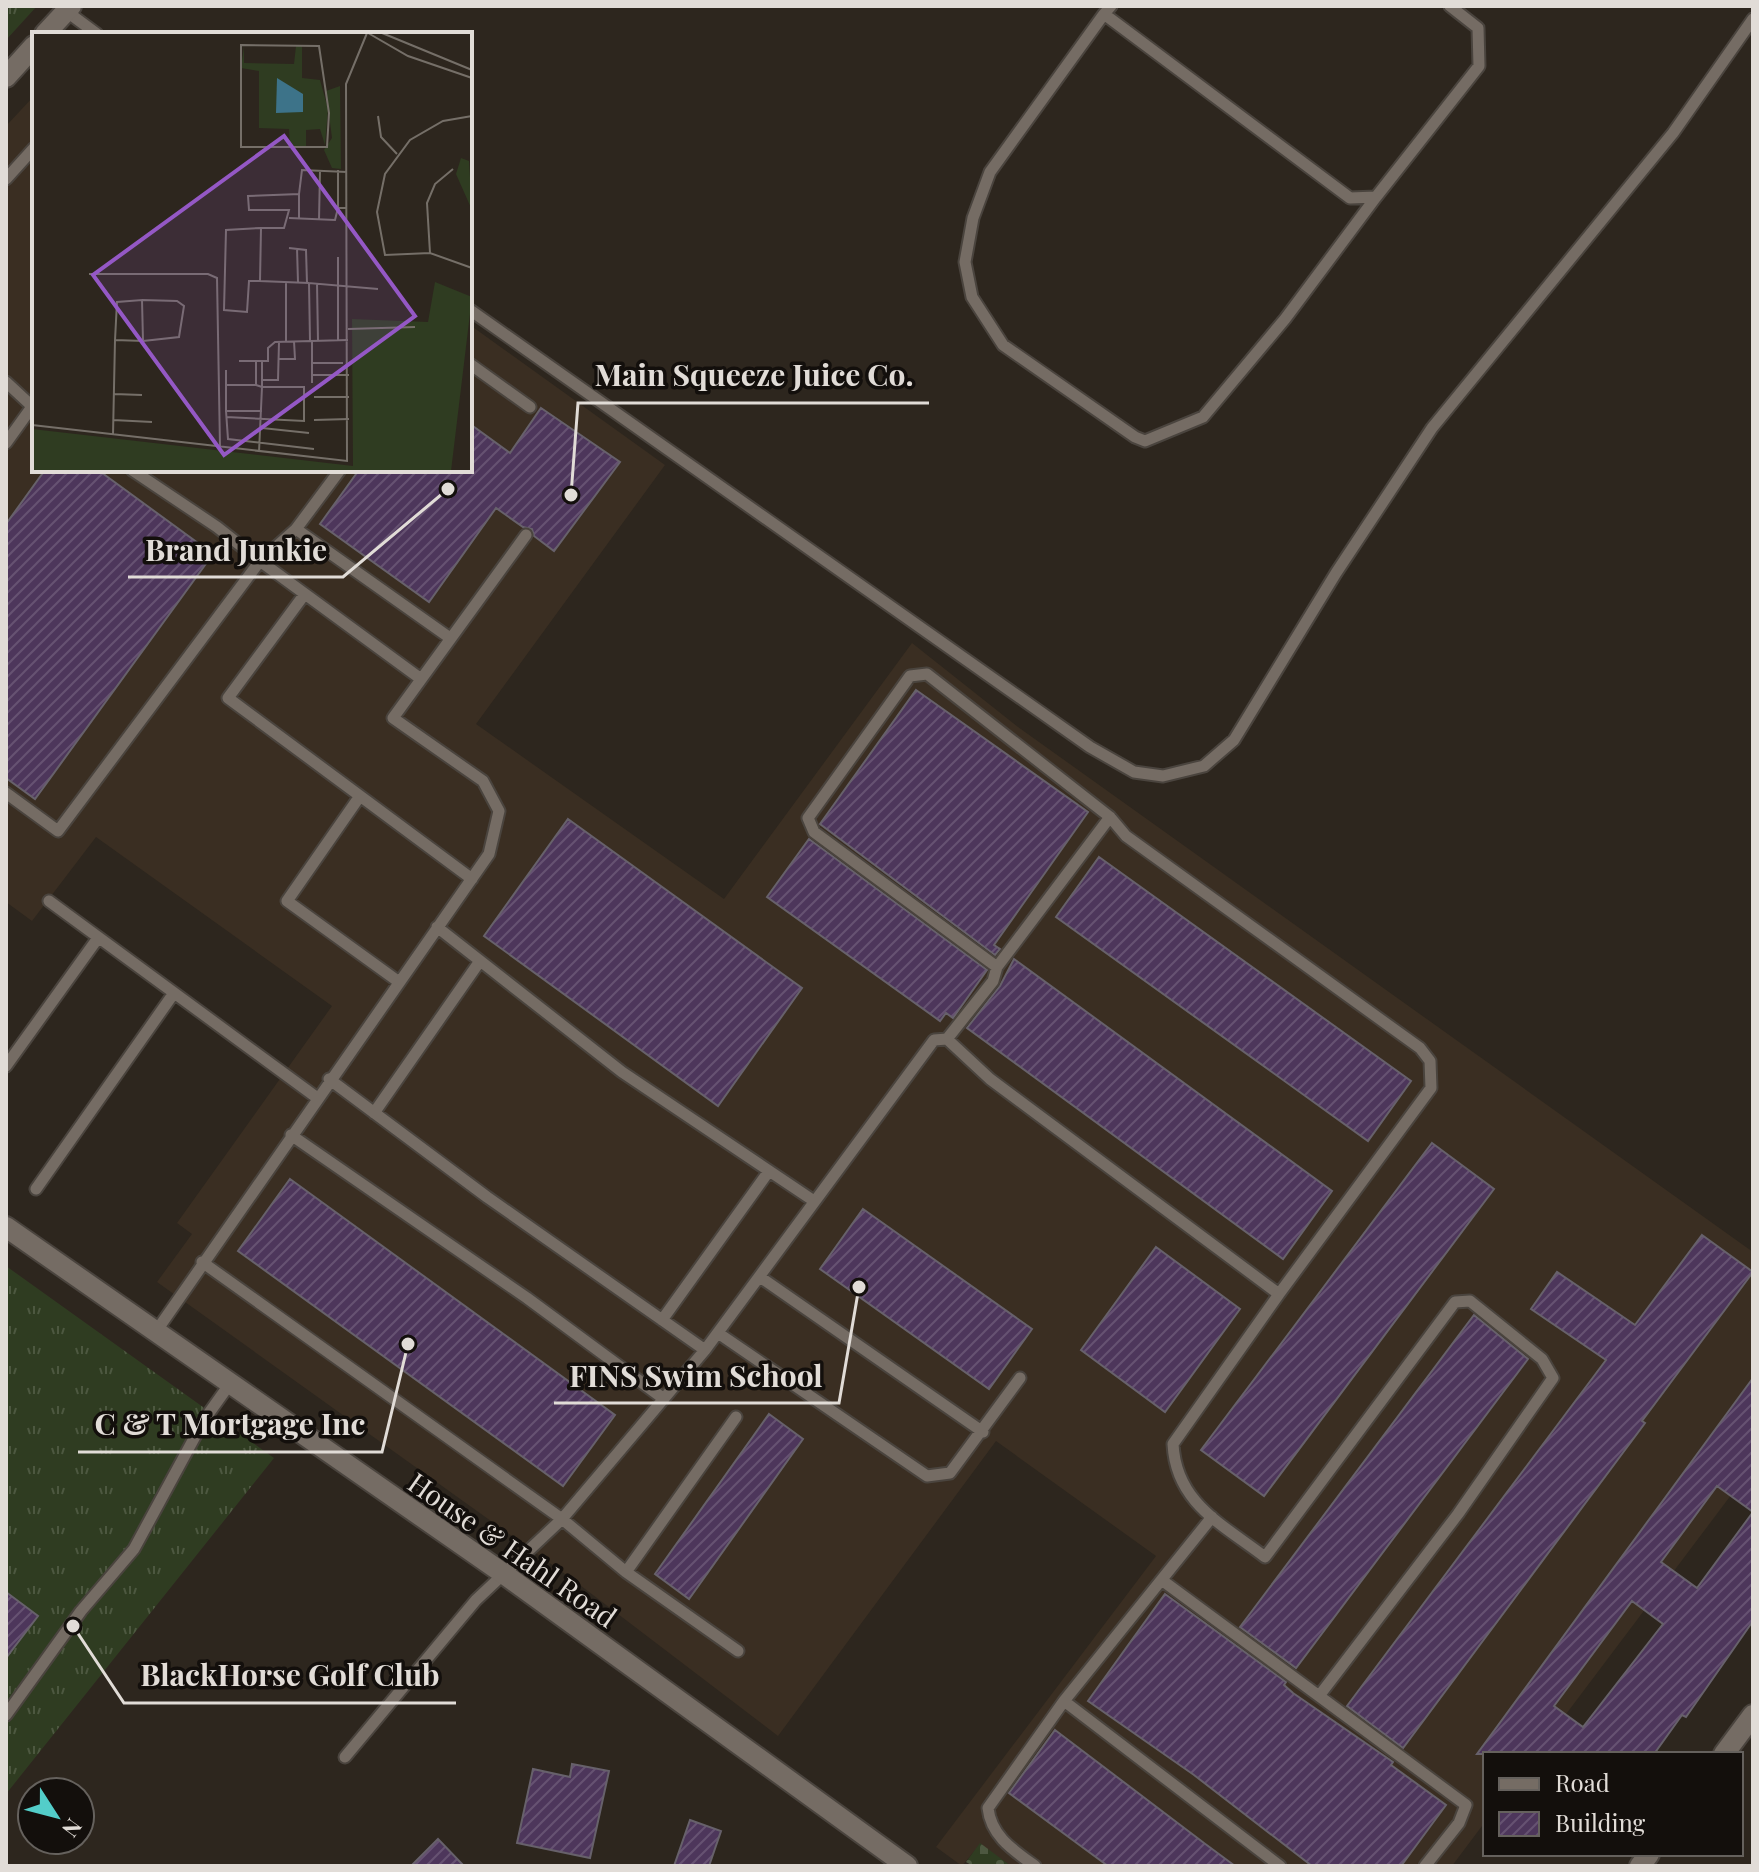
<svg xmlns="http://www.w3.org/2000/svg" width="1759" height="1872" viewBox="0 0 1759 1872" font-family="'Playfair Display',serif">
	<style>
		.built { fill: #3a2e22 }
		.grass { fill: url(#grass-tufts) }
		.cemetery { fill: url(#cemetery-stones) }
		.building { fill: url(#building-hatch); stroke: #67616b; stroke-width: 2; fill-rule: evenodd }
		.lines { fill: none; stroke-linecap: round; stroke-linejoin: round }
		.lane-casing { stroke: #4a443e; stroke-width: 15 }
		.street-casing { stroke: #4a443e; stroke-width: 24 }
		.secondary-casing { stroke: #4a443e; stroke-width: 24 }
		.lane { stroke: #756c64; stroke-width: 11 }
		.street { stroke: #756c64; stroke-width: 20 }
		.secondary { stroke: #756c64; stroke-width: 20 }
		.labels { text-anchor: middle; dominant-baseline: central; stroke-width: 7; stroke-linejoin: round; paint-order: stroke }
		.street-label { font-size: 28px; fill: #e1dcd7; stroke: #130f0c }
		.inset-road { fill: none; stroke: #756f68; stroke-width: 2 }
		.view { fill: #9458c5; fill-opacity: 0.15; stroke: #9458c5; stroke-width: 4 }
		.inset-edge { fill: none; stroke: #e1dcd7; stroke-width: 4 }
		.leader { fill: none; stroke: #e1dcd7; stroke-width: 3 }
		.callout-dot { fill: #e1dcd7; stroke: #130f0c; stroke-width: 3 }
		.callout-label { font-size: 30px; text-anchor: middle; font-weight: bold; fill: #e1dcd7; stroke: #130f0c; stroke-width: 7; stroke-linejoin: round; paint-order: stroke }
	</style>
	<defs>
		<pattern id="grass-tufts" width="24" height="20" patternUnits="userSpaceOnUse" patternTransform="scale(2)"><rect width="24" height="20" fill="#2f3c21"/><path d="M3 7l-1-3M5 7V3M7 7l1-3M15 17l-1-3M17 17v-4M19 17l1-3" fill="none" stroke="#4d5840"/></pattern>
		<pattern id="cemetery-stones" width="16" height="16" patternUnits="userSpaceOnUse" patternTransform="scale(2)"><rect width="16" height="16" fill="#2f3c21"/><path d="M2 7V4a2 2 0 0 1 4 0v3zM10 15v-3a2 2 0 0 1 4 0v3z" fill="#4d5840"/></pattern>
		<pattern id="building-hatch" width="6" height="6" patternUnits="userSpaceOnUse" patternTransform="scale(2)"><rect width="6" height="6" fill="#4d365b"/><path d="M-1 1l2-2M0 6l6-6M5 7l2-2" fill="none" stroke="#665272"/></pattern>
	</defs>
	<rect width="100%" height="100%" fill="#2d261e"/>
	<path class="built" d="M 34,96 L 34,470 L 470,470 L 470,325 L 665,465 L 476,724 L 724,899 L 912,643 L 1018,727 L 1753,1252 L 1753,1466 L 1536,1754 L 1485,1754 L 1485,1822 L 1452,1866 L 1011,1866 L 980,1844 L 962,1866 L 936,1847 L 1156,1556 L 996,1441 L 778,1736 L 572,1579 L 157,1282 L 192,1234 L 177,1223 L 332,1006 L 96,837 L 32,921 L 6,902 L 6,126 Z"/>
	<path class="grass" d="M 6,6 L 37,6 L 6,40 Z
		M 6,1266 L 274,1458 L 6,1794 Z"/>
	<path class="cemetery" d="M 980,1843 L 1011,1866 L 973,1866 L 966,1862 Z"/>
	<path class="building" d="M 541,408 L 620,462 L 554,551 L 534,536 L 532,529 L 523,527 L 496,508 L 429,602 L 320,524 L 359,470 L 470,470 L 470,424 L 510,453 Z
		M 45,470 L 98,470 L 213,554 L 35,799 L 6,778 L 6,524 Z
		M 916,690 L 1088,812 L 994,945 L 1000,949 L 995,955 L 820,824 Z
		M 568,819 L 802,988 L 718,1106 L 484,936 Z
		M 809,839 L 987,970 L 953,1018 L 946,1013 L 940,1021 L 767,897 Z
		M 1099,857 L 1411,1081 L 1368,1141 L 1056,917 Z
		M 1014,959 L 1332,1191 L 1283,1259 L 967,1028 L 1000,986 Z
		M 1432,1143 L 1494,1189 L 1264,1496 L 1201,1450 Z
		M 290,1179 L 615,1415 L 563,1486 L 238,1251 Z
		M 863,1209 L 1032,1329 L 989,1389 L 820,1269 Z
		M 1702,1235 L 1753,1272 L 1642,1421 L 1645,1423 L 1403,1748 L 1347,1706 L 1606,1360 L 1531,1309 L 1557,1272 L 1635,1325 Z
		M 1156,1247 L 1240,1309 L 1165,1412 L 1081,1350 Z
		M 1474,1315 L 1528,1359 L 1296,1668 L 1240,1627 Z
		M 1753,1378 L 1753,1621 L 1686,1717 L 1682,1715 L 1654,1754 L 1477,1754 ZM 1717,1486 L 1753,1512 L 1697,1588 L 1661,1562 ZM 1632,1601 L 1663,1624 L 1583,1727 L 1554,1706 Z
		M 769,1414 L 803,1439 L 689,1599 L 655,1574 Z
		M 6,1592 L 38,1616 L 6,1658 Z
		M 1165,1594 L 1286,1682 L 1284,1685 L 1293,1693 L 1393,1762 L 1391,1765 L 1446,1805 L 1401,1866 L 1312,1866 L 1194,1775 L 1088,1701 Z
		M 1055,1730 L 1204,1843 L 1235,1866 L 1108,1866 L 1009,1793 Z
		M 572,1764 L 609,1771 L 590,1858 L 517,1843 L 533,1769 L 570,1777 Z
		M 690,1820 L 721,1831 L 709,1866 L 674,1866 Z
		M 438,1839 L 464,1866 L 411,1866 Z"/>
	<g class="lines">
		<defs>
			<path id="lane" d="M 1111,6 L 1104,14 L 1350,198 L 1376,197 L 1479,66 L 1478,28 L 1450,6
				M 66,11 L 97,34
				M 1104,14 L 990,172 L 973,218 L 965,262 L 972,297 L 1003,345 L 1135,437 L 1145,441 L 1203,417 L 1285,319 L 1376,197
				M 6,179 L 34,148
				M 470,310 L 1090,747 L 1134,772 L 1163,776 L 1204,766 L 1234,740 L 1336,573 L 1432,428 L 1673,133 L 1753,19
				M 470,364 L 530,407
				M 6,382 L 34,408
				M 6,443 L 34,404
				M 132,470 L 217,527 L 260,561 L 296,529
				M 340,470 L 296,529 L 450,638
				M 304,595 L 228,698 L 472,879
				M 6,793 L 58,831 L 260,561 L 421,679
				M 360,796 L 287,901 L 399,982
				M 49,901 L 316,1097
				M 437,927 L 622,1072 L 814,1201
				M 997,967 L 1110,817
				M 947,1039 L 993,981 L 997,967 L 814,832 L 808,818 L 910,676 L 927,674 L 1110,817 L 1126,836 L 1420,1048 L 1430,1061 L 1431,1088 L 1279,1294
				M 6,1066 L 98,938
				M 329,1079 L 487,1197 L 705,1350 L 562,1519 L 476,1600 L 345,1757
				M 374,1113 L 480,961
				M 291,1135 L 527,1298 L 664,1399
				M 36,1189 L 174,993
				M 202,1262 L 562,1519 L 626,1572 L 738,1651
				M 760,1277 L 983,1432
				M 662,1320 L 769,1171
				M 155,1333 L 489,854 L 499,811 L 483,781 L 393,718 L 526,535
				M 718,1333 L 927,1476 L 950,1473 L 1020,1378
				M 705,1350 L 934,1040 L 947,1039 L 990,1079 L 1279,1294 L 1173,1444 C 1176,1503 1222,1524 1265,1557 L 1455,1302 L 1470,1301 L 1542,1359 L 1553,1378 L 1458,1514 L 1319,1696 L 1466,1805 L 1459,1823 L 1425,1866
				M 626,1572 L 736,1417
				M 1163,1581 L 1319,1696
				M 1064,1701 L 1280,1866
				M 6,1715 L 81,1611 L 134,1549 L 204,1420 L 229,1385
				M 1035,1866 C 1013,1850 991,1836 988,1808 L 1064,1701 L 1212,1517"/>
			<path id="street" d="M 1724,1754 L 1753,1715
				M 1640,1866 L 1649,1854"/>
			<path id="secondary" d="M 45,34 L 71,6
				M 6,77 L 34,46
				M 6,1227 L 504,1574 L 907,1866"/>
		</defs>
		<use href="#lane" class="lane-casing"/>
		<use href="#street" class="street-casing"/>
		<use href="#secondary" class="secondary-casing"/>
		<use href="#lane" class="lane"/>
		<use href="#street" class="street"/>
		<use href="#secondary" class="secondary"/>
	</g>
	<g class="labels">
		<g class="street-label">
			<text transform="translate(513 1549) rotate(35)">House &amp; Hahl Road</text>
		</g>
	</g>
	<g transform="translate(32 32)">
		<rect width="440" height="440" fill="#2d261e"/>
		<path d="M 212,14 L 212,31 L 262,32 L 264,14 L 270,14 L 270,46 L 288,48 L 296,77 L 293,113 L 288,97 L 274,98 L 274,115 L 258,115 L 257,97 L 227,96 L 227,39 L 209,36 ZM 308,54 L 309,137 L 300,136 L 292,118 L 300,106 L 294,59 ZM 429,126 L 437,129 L 440,178 L 424,142 ZM 403,250 L 440,265 L 419,439 L 0,439 L 0,397 L 321,434 L 320,287 L 396,290 Z" fill="#2f3c21"/>
		<path d="M 245,46 L 271,62 L 271,80 L 244,81 Z" fill="#3d7389"/>
		<path class="inset-road" d="M 336,1 L 376,24 L 440,46M 350,1 L 440,38M 209,13 L 287,14 L 297,81 L 295,115 L 209,115 ZM 346,84 L 349,105 L 365,122M 440,84 L 411,89 L 378,108 L 353,142 L 345,180 L 353,223 L 398,221 L 440,236M 306,138 L 306,176 L 315,176M 257,186 L 303,188 L 306,176M 267,187 L 267,162M 287,188 L 288,139M 257,216 L 274,218 L 275,251M 265,216 L 266,250M 398,221 L 395,171 L 403,152 L 421,137M 306,225 L 306,308M 57,242 L 176,242 L 185,246 L 188,415M 228,249 L 217,249 L 215,280 L 192,278 L 194,198 L 228,196M 277,251 L 228,249 L 229,196 L 252,196 L 257,178 L 217,178 L 216,164 L 267,162 L 270,138 L 315,140M 285,251 L 286,309M 110,268 L 145,269 L 152,274 L 147,305 L 111,309M 316,297 L 383,295M 254,309 L 254,250M 278,309 L 277,251 L 346,257M 246,327 L 263,327 L 262,309M 207,329 L 236,329 L 236,316 L 243,310 L 316,308M 280,331 L 311,331M 194,338 L 194,353 L 224,353 L 224,330M 280,343 L 317,343M 230,348 L 246,348 L 247,310M 280,351 L 280,309M 194,353 L 194,379 L 230,379M 224,353 L 230,355 L 227,420M 82,362 L 110,363M 282,365 L 317,365M 194,379 L 196,407 L 282,417M 194,385 L 272,389 L 272,355 L 230,355 L 230,329M 81,388 L 120,390M 282,388 L 317,387M 0,393 L 315,429 L 314,52 L 335,1M 230,396 L 277,401M 81,403 L 83,308 L 85,270 L 110,268 L 111,309 L 83,308"/>
		<path class="view" d="M 252,104 L 383,284 L 192,423 L 61,243 Z"/>
		<rect width="440" height="440" class="inset-edge"/>
	</g>
	<path class="leader" d="M571 495L578 403H929M448 489L343 577H128M859 1287L839 1403H554M408 1344L382 1452H78M73 1626L124 1703H456"/>
	<g class="callout-dot">
		<circle cx="571" cy="495" r="8"/>
		<circle cx="448" cy="489" r="8"/>
		<circle cx="859" cy="1287" r="8"/>
		<circle cx="408" cy="1344" r="8"/>
		<circle cx="73" cy="1626" r="8"/>
	</g>
	<g class="callout-label">
		<text x="754" y="386">Main Squeeze Juice Co.</text>
		<text x="236" y="561">Brand Junkie</text>
		<text x="696" y="1387">FINS Swim School</text>
		<text x="230" y="1435">C &amp; T Mortgage Inc</text>
		<text x="290" y="1686">BlackHorse Golf Club</text>
	</g>
	<rect width="1759" height="1872" fill="none" stroke="#e1dcd7" stroke-width="16"/>
	<rect x="1483" y="1752" width="260" height="104" fill="#130f0c" stroke="#65615d" stroke-width="2"/>
	<rect x="1499" y="1778" width="40" height="12" fill="#756c64" stroke="#65615d" stroke-width="2"/>
	<text x="1555" y="1792" font-size="24" fill="#e1dcd7">Road</text>
	<rect x="1499" y="1812" width="40" height="24" fill="url(#building-hatch)" stroke="#65615d" stroke-width="2"/>
	<text x="1555" y="1832" font-size="24" fill="#e1dcd7">Building</text>
	<g transform="translate(56 1816) rotate(126)"><circle r="38" fill="#130f0c" stroke="#65615d" stroke-width="2"/>
	<path d="M0-6L14 30L0 20L-14 30Z" fill="#53cdc9"/>
	<text y="-12" font-size="22" font-weight="bold" text-anchor="middle" fill="#e1dcd7">N</text>
	</g>
</svg>
